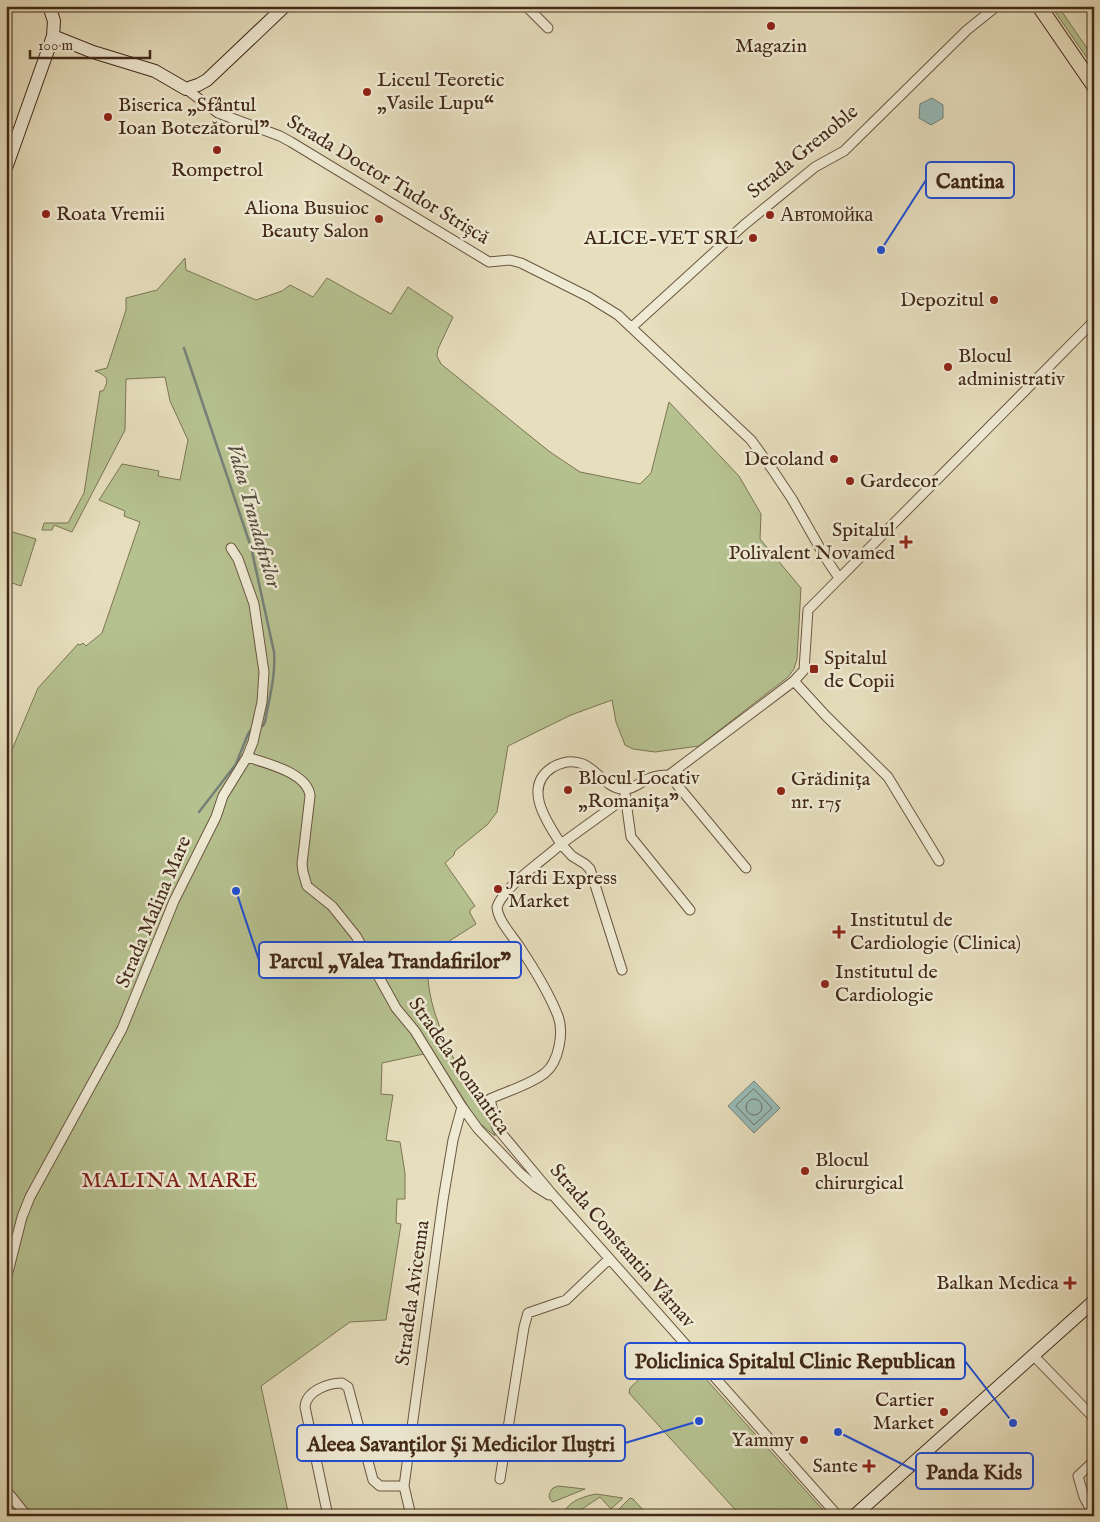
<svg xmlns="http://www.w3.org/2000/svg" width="1100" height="1522" viewBox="0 0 1100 1522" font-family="'IM FELL English',serif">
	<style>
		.green { fill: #b6c190; stroke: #7c7554 }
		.water { fill: #97bbb8; stroke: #758178 }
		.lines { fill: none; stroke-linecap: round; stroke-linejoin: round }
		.shore { stroke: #6c7268; stroke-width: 1 }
		.stream { stroke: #758178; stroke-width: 2.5 }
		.street-casing { stroke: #6b5641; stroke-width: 11 }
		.secondary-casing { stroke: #422918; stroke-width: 14 }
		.primary-casing { stroke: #422918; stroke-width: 16 }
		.street { stroke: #efead4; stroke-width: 9 }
		.secondary { stroke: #efead4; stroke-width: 12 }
		.primary { stroke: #e6debd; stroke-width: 14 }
		.poi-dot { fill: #8f2418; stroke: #efead4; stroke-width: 2 }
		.labels { text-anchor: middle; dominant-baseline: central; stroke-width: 5; stroke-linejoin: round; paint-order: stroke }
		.poi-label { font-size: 20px; fill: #422918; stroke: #efead4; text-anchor: start }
		.street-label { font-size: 20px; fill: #422918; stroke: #efead4 }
		.water-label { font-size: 21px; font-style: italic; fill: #574e40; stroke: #efead4 }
		.quarter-label { font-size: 22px; letter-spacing: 1px; fill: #7a1f14; stroke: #efead4 }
		.leader { fill: none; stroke: #1d4ed8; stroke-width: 2 }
		.callout-dot { fill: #1d4ed8; stroke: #efead4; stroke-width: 2 }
		.callout { fill: #efead4; stroke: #1d4ed8; stroke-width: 2 }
		.callout-label { font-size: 21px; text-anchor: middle; font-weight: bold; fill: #422918 }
	</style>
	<rect width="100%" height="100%" fill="#e6debd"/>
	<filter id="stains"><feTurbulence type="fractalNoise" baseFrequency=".004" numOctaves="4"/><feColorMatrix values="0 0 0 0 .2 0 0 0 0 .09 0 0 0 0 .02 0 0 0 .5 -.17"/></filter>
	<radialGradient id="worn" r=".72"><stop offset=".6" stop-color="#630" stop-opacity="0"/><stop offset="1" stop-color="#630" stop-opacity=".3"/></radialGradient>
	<path class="green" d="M 1051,6 L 1058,6 L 1091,54 L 1087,58 Z
		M 185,258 L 186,270 L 256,300 L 282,291 L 290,285 L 313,297 L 327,278 L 391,314 L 408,287 L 453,317 L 438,349 L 437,356 L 441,364 L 550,452 L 580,472 L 640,484 L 651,473 L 669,402 L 739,476 L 761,514 L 760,539 L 801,588 L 797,659 L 794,669 L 788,677 L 699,746 L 655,752 L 633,749 L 625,745 L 616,722 L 612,700 L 571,715 L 508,746 L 497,812 L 487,825 L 455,851 L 454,855 L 445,863 L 475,906 L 470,910 L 470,913 L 476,924 L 429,954 C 421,1005 453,1055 474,1099 L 483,1096 L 495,1136 L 478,1122 L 433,1052 L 382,1063 L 381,1094 L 393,1095 L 386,1140 L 400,1142 L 405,1173 L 405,1199 L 397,1199 L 396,1223 L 401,1224 L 386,1320 L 350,1322 L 261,1386 L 289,1516 L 6,1516 L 6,764 L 38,688 L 78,644 L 80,645 L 83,643 L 86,646 L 102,633 L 140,522 L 124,516 L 125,511 L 99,500 L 122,464 L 159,471 L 158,476 L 180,480 L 188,440 L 170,401 L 165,377 L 126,379 L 125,430 L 72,532 L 54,525 L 52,530 L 42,530 L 44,523 L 68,523 L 84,493 L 100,391 L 103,391 C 110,379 107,376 95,371 L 107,368 L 126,310 L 126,298 L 157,290 Z
		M 6,530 L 36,539 L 21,586 L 6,581 Z
		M 680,1350 L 823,1510 L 824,1516 L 741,1516 L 629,1393 L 630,1388 C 643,1376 663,1355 680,1350 Z
		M 558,1486 L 585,1489 L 553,1502 C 547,1499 549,1492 553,1488 Z
		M 596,1494 L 623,1498 L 611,1509 L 600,1497 L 573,1515 L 571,1513 L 566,1516 L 565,1511 C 570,1500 586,1496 596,1494 Z
		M 630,1498 L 633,1499 L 646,1513 L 643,1516 L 619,1516 L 616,1512 Z"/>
	<path class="water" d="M 932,98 L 943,105 L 943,118 L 931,125 L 919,118 L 920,104 Z
		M 754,1081 L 780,1108 L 754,1133 L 728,1106 Z"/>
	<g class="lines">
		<path class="shore" d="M 754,1089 L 772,1108 L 754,1125 L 736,1106 Z
			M746 1107a8 8 0 1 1 16 0a8 8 0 1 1-16 0Z"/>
		<path class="stream" d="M 184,348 L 251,547 L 274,652 C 276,675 269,699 265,722 L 263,726
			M 199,812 L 236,764 L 248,734 L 253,727"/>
		<defs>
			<path id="street" d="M 526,6 L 548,28
				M 186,89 L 218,113 L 280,136 L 291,142 L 489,262 L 510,260 L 521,263 L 589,297 L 618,315 L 751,440 L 772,469 L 792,499 L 825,557 L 839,578
				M 632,327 L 744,225 L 815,167 L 844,151 L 967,30 L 997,6
				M 794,681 L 826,716 L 888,777 L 939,861
				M 247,757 C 266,763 308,773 310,796 L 302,864 L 303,872 L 307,886 L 332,906 L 356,936 L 396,1008 L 415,1031 L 462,1107 L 478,1129 L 520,1173 L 536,1187 L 549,1195
				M 669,775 L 746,868
				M 625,794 L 631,837 L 690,910
				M 622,970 L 590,869 L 585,864 L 572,856 L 561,844 L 626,797
				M 6,1280 L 22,1217 L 30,1197 L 122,1029 L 174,901 L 216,817 L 223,796 L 247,757 L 253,742 L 262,702 L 264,672 L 254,604 L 238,559 L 231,548
				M 1033,1355 L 1094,1418
				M 1094,1461 L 1078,1476 L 1084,1497 L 1094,1515
				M 500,1479 L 524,1327 L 528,1313 L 566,1300 L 609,1259
				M 6,1490 L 27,1516
				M 328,1516 L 305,1407 C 306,1391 328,1383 342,1383 L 348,1387 L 373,1480 L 380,1486 L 404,1486
				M 411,1516 L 404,1486 L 443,1200 L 453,1140 L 462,1107
				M 838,1516 L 552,1194 L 497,1128 L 490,1099 C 507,1091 530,1085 545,1073 C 559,1062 564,1032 558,1016 C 549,993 533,967 519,946 C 512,935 498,921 497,907 C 504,886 544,860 561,844 C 546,821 522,786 553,767 C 562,762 573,760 583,764 C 597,770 607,788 622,789 C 633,790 640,782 650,778 C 656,776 663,775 669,775 L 794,681 L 804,670 L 808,610 L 1094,321"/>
			<path id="secondary" d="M 53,36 L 93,52 L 155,71 L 186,89 L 198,85 L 207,80 L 285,6
				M 6,168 L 53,36 L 54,21 L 49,6
				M 854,1516 L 1094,1301"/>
			<path id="primary" d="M 1039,6 L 1094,86"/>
		</defs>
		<use href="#street" class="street-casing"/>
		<use href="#secondary" class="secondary-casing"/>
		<use href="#primary" class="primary-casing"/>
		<use href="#street" class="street"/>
		<use href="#secondary" class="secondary"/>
		<use href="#primary" class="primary"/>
	</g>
	<g class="poi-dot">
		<circle cx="771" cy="26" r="5"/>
		<circle cx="367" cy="92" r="5"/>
		<circle cx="108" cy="117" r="5"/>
		<circle cx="217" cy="150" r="5"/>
		<circle cx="46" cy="214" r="5"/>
		<circle cx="770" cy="215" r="5"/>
		<circle cx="379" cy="219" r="5"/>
		<circle cx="753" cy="238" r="5"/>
		<circle cx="994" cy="300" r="5"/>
		<circle cx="948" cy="367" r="5"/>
		<circle cx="834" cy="459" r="5"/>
		<circle cx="850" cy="481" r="5"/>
		<path d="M903.5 534.5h5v5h5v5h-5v5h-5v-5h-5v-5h5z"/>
		<rect x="809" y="664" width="10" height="10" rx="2.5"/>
		<circle cx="568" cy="790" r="5"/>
		<circle cx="781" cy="791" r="5"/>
		<circle cx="498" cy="889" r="5"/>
		<path d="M836.5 924.5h5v5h5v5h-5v5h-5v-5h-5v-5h5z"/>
		<circle cx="825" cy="984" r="5"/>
		<circle cx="805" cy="1171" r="5"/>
		<path d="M1067.5 1275.5h5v5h5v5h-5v5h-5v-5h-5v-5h5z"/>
		<circle cx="944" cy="1412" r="5"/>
		<circle cx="804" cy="1440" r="5"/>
		<path d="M866.5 1458.5h5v5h5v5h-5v5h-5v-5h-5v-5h5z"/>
	</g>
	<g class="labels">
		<g class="poi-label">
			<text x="771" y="46" text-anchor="middle">Magazin</text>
			<text x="377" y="80">Liceul Teoretic<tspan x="377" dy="23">„Vasile Lupu“</tspan></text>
			<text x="118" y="105">Biserica „Sfântul<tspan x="118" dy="23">Ioan Botezătorul”</tspan></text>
			<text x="217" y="170" text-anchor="middle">Rompetrol</text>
			<text x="369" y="208" text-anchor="end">Aliona Busuioc<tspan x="369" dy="23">Beauty Salon</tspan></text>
			<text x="56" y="214">Roata Vremii</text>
			<text x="780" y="215">Автомойка</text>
			<text x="743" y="238" text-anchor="end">ALICE-VET SRL</text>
			<text x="984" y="300" text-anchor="end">Depozitul</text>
			<text x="958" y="356">Blocul<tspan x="958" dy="23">administrativ</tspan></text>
			<text x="824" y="459" text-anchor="end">Decoland</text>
			<text x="860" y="481">Gardecor</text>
			<text x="895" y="530" text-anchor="end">Spitalul<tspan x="895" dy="23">Polivalent Novamed</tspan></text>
			<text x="824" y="658">Spitalul<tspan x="824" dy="23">de Copii</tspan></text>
			<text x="578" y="778">Blocul Locativ<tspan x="578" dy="23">„Romanița”</tspan></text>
			<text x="791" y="779">Grădinița<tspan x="791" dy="23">nr. 175</tspan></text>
			<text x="508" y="878">Jardi Express<tspan x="508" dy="23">Market</tspan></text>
			<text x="850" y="920">Institutul de<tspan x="850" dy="23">Cardiologie (Clinica)</tspan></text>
			<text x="835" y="972">Institutul de<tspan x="835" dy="23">Cardiologie</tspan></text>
			<text x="815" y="1160">Blocul<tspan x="815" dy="23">chirurgical</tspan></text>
			<text x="1059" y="1283" text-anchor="end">Balkan Medica</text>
			<text x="934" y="1400" text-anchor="end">Cartier<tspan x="934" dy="23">Market</tspan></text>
			<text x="794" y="1440" text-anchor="end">Yammy</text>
			<text x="858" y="1466" text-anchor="end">Sante</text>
		</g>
		<g class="street-label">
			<text transform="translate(803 152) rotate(-39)">Strada Grenoble</text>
			<text transform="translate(388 180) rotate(31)">Strada Doctor Tudor Strișcă</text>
			<text transform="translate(154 912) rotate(-67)">Strada Malina Mare</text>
			<text transform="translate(459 1066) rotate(55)">Stradela Romantica</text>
			<text transform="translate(622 1246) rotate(49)">Strada Constantin Vârnav</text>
			<text transform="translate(413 1293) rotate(-82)">Stradela Avicenna</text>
		</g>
		<g class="water-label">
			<text transform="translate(253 516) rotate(74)">Valea Trandafirilor</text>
		</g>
		<g class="quarter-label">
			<text x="170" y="1181">MALINA MARE</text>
		</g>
	</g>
	<path class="leader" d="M881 250L926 180M236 891L259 960M1013 1423L965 1361M699 1421L625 1443M838 1432L916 1471"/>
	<g class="callout-dot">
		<circle cx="881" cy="250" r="5"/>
		<circle cx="236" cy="891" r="5"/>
		<circle cx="1013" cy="1423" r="5"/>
		<circle cx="699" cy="1421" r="5"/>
		<circle cx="838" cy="1432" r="5"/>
	</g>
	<g class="callout">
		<rect x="926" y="162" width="88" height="36" rx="5"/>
		<rect x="259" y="942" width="262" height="36" rx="5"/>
		<rect x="625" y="1343" width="340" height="36" rx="5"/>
		<rect x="297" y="1425" width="328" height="36" rx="5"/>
		<rect x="916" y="1453" width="117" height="36" rx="5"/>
	</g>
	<g class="callout-label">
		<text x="970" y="188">Cantina</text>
		<text x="390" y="968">Parcul „Valea Trandafirilor”</text>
		<text x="795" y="1368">Policlinica Spitalul Clinic Republican</text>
		<text x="461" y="1451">Aleea Savanților Și Medicilor Iluștri</text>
		<text x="974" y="1479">Panda Kids</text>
	</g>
	<rect width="1100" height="1522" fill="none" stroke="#e6debd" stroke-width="25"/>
	<rect x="8" y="8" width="1085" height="1507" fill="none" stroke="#422918" stroke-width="2.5"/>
	<rect x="12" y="12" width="1075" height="1497" fill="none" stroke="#422918"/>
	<path d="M30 50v8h120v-8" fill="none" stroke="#422918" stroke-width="2.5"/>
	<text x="38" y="50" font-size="15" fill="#422918" stroke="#efead4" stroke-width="4" paint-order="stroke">100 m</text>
	<rect width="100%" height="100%" filter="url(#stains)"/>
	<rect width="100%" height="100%" fill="url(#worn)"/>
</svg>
